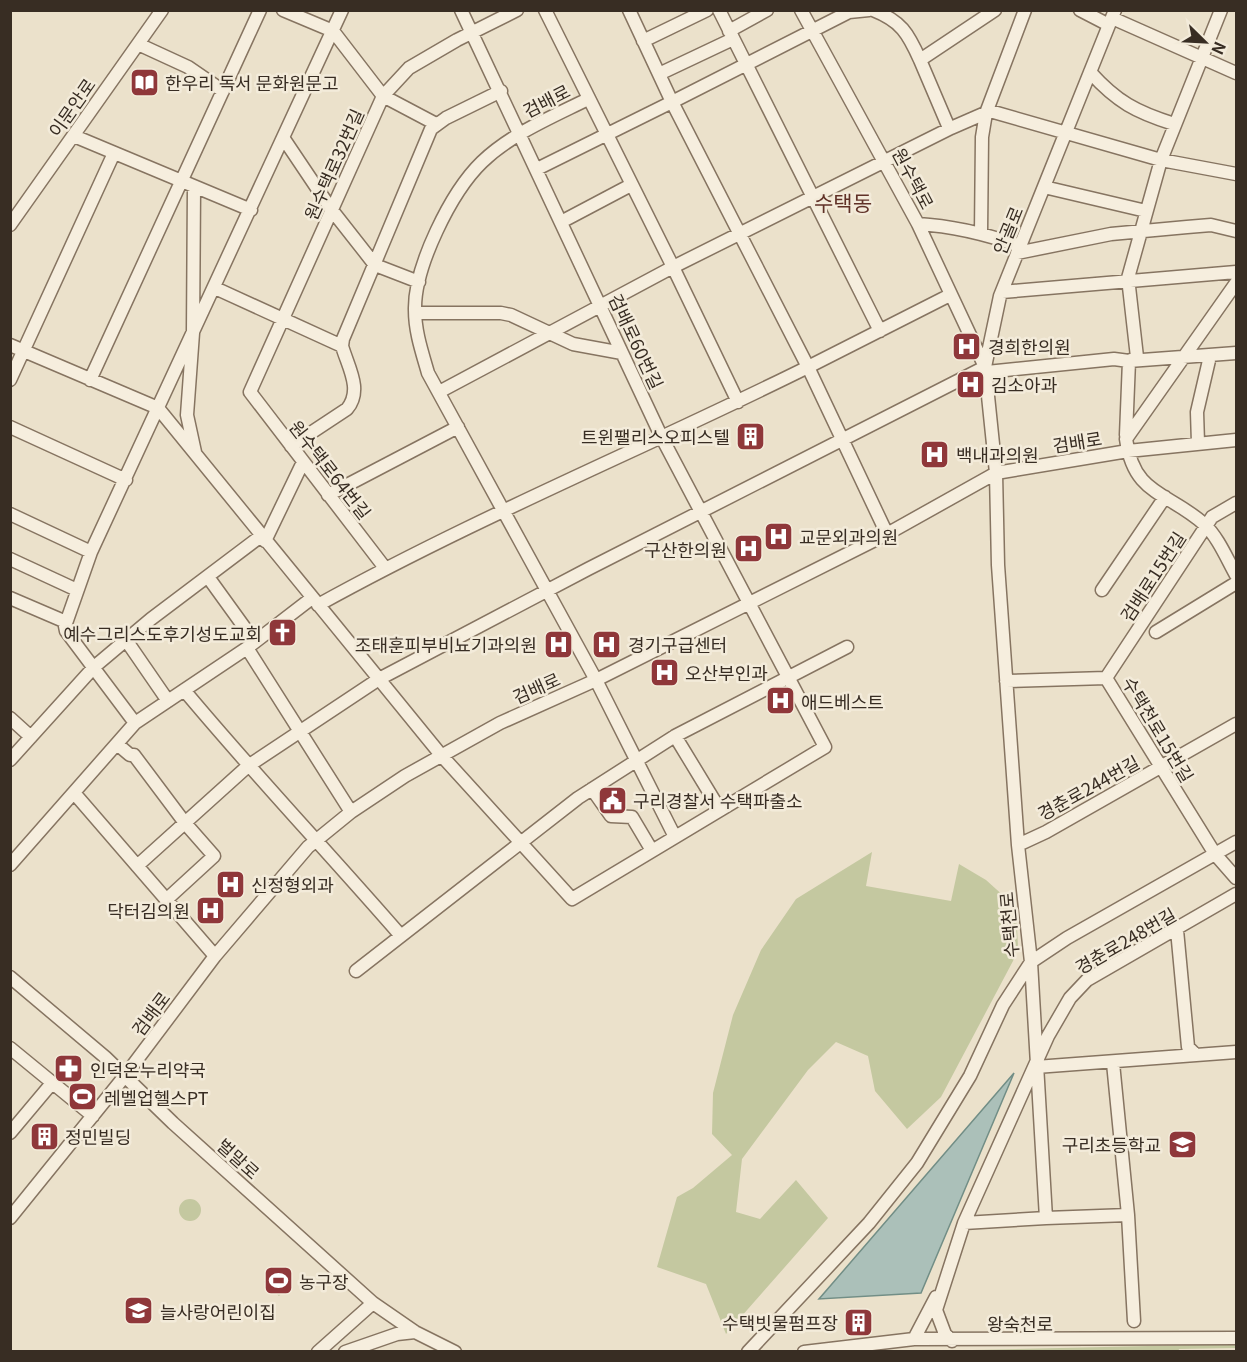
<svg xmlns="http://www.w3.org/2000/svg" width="1247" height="1362" viewBox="0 0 1247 1362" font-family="Georgia,'Noto Sans KR',serif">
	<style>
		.green { fill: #c4c8a0 }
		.water { fill: #abc0b9; stroke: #728e86; stroke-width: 1.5 }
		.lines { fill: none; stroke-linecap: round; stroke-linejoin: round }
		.minor-casing { stroke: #867461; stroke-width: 15 }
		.minor { stroke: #f6eede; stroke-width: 12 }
		.labels { text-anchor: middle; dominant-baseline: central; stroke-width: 5; stroke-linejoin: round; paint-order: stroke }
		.poi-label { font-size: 18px; fill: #382d23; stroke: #f3ebda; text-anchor: start }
		.street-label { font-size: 18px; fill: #382d23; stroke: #f3ebda }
		.quarter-label { font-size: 21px; fill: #603127; stroke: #f3ebda }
	</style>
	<rect width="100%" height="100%" fill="#ebe1cb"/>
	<path class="green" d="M 872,852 L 866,886 L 951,901 L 959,864 L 986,880 L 1016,907 L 1018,947 L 1013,961 L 941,1097 L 907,1129 L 875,1091 L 868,1056 L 836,1042 L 808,1070 L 742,1159 L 736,1212 L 760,1219 L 796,1180 L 828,1218 L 726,1334 L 706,1284 L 657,1267 L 677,1197 L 693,1188 L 732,1155 L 712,1134 L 713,1093 L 733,1015 L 761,950 L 796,899 Z
		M179 1210a11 11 0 1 1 22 0a11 11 0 1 1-22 0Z
		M 277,1267 L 292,1281 L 279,1296 L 264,1282 Z
		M 1236,1344 L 1236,1348 L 1179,1349 L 1178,1352 L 927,1351 Z"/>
	<path class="water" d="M 1014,1073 L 921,1293 L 819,1299 Z"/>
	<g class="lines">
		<defs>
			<path id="minor" d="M 283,10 L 333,31 L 383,96 L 436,124
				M 545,10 L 673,267 L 951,128 L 990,111 L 1161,160 L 1236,174
				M 629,10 L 672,102 L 849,12 L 869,10
				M 719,10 L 880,331
				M 873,10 C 901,21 908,33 920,60 L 995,10
				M 1080,10 L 1109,25
				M 1115,10 L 1000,296 L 985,367 L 996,473 L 998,565 L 1018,845 L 1031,962 L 1046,1218 L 1128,1215
				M 1112,18 L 1236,73
				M 729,31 L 767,10
				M 643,41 L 707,10
				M 138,44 L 188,67 L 223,91
				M 920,60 L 949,128
				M 1090,72 C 1117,102 1136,112 1174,124
				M 659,74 L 733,39
				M 588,99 C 552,117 511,134 482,162 C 451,192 414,267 415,310 C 415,332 422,352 428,373 L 596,680 L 675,837
				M 74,136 L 251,210
				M 284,139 L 331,209 L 375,265 L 419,282
				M 194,187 L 193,333 L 187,415 L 195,452
				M 1044,187 L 1146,211
				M 561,222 L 631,185
				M 918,224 C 954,226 986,234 1020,246
				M 10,225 L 162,10
				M 981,233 L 982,137 L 986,113 L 1025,10
				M 1017,253 L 1111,234 L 1187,227 L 1211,225 L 1236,231
				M 1236,283 L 1126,439 C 1134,496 1167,491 1204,524 C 1218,537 1227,559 1236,575
				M 215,288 L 342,346
				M 1002,292 L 1236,272
				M 415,313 L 501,313 L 511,315 L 573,344 L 622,353
				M 10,345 L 158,408 L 441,755 L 572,899 L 825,747 L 662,438 L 461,10
				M 987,372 L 1114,359 L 1129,361 L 1137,357 L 1128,278 L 1161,160 L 1221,10
				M 10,380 L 114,153
				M 90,380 L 260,10
				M 439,392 L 673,267 L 738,402
				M 10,427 L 126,480
				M 1126,435 L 1129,361 L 1236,353
				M 1198,443 L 1197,412 L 1210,356
				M 291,446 L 347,409 C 363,390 348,367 342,346 L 343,339 L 431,129 L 446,118 L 501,91
				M 328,495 L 458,427
				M 10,514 L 91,552 L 65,626 L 66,631 L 135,723
				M 887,534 L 808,367 L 950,295
				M 265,541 L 303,462
				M 91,552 L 342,10
				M 10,559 L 77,590
				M 385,568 L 250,392 L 383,96 L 409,68 L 457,40 L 517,10
				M 208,577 L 255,642
				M 1102,590 L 1165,497
				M 10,598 L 66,622
				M 318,605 C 477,517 645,448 808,367 L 672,102 L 537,169
				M 1156,632 L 1236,583
				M 126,640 L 168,701
				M 247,648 L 351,812
				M 1106,678 L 1212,517 L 1236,503
				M 1006,681 L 1106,678 L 1215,854 L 1236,878
				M 184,690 C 254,774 329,853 401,936
				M 10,718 L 31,737
				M 675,736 L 720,810
				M 117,744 L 130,755 L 134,755 L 185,823 L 214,856 L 166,900
				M 10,760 L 94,667 L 151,619 L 261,536
				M 592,789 L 611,816 L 632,817 L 651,849
				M 75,794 L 215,956
				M 1018,845 L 1046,832 L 1236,724
				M 10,865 L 135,723 L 247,648 L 312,598
				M 137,866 L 248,766 L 379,679 L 588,569 L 985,367 L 918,224 L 801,10
				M 1177,930 L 1188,1047 L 1196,1055
				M 356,971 L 578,798 L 675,736 L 847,647
				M 10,977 L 105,1057 L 173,1123 L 373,1303 L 415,1332 L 455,1352
				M 10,1048 L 93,1116
				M 1113,1063 L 1128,1215 L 1134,1321
				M 1036,1067 L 1236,1052
				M 10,1133 L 52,1083
				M 10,1218 L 124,1077 L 215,956 L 308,847 L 351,812 L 405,776 L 500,723 L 596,680 L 887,534 L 996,473 L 1128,451 L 1236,440
				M 964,1223 L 1046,1218
				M 914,1339 L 936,1297
				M 952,1341 L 945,1334 L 936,1310 L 964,1223 L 1048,1036 L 1070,998 L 1087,980 L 1236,894
				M 318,1352 L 373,1303
				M 345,1352 L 397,1334 L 415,1332
				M 748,1352 L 869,1223 L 917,1163 L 970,1076 L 1003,1005 L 1031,962 L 1067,938 L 1236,842
				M 804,1352 L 914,1339 L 1236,1338"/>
		</defs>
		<use href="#minor" class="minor-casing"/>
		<use href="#minor" class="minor"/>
	</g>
	<defs>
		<symbol id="library-square" viewBox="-11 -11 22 22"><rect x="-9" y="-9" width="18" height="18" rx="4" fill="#8f373a" stroke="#f3ebda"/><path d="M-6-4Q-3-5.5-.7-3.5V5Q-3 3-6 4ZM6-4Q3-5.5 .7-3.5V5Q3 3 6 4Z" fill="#fff"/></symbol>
		<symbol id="hospital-square" viewBox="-11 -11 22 22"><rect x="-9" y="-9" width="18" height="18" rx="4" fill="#8f373a" stroke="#f3ebda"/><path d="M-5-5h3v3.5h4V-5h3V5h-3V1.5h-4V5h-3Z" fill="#fff"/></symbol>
		<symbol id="building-square" viewBox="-11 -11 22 22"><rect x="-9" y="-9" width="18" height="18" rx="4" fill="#8f373a" stroke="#f3ebda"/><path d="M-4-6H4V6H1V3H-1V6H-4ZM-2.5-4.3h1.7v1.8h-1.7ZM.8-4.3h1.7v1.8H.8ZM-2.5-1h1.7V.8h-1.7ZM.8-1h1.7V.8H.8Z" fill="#fff"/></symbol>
		<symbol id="church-square" viewBox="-11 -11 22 22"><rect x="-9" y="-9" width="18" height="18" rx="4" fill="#8f373a" stroke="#f3ebda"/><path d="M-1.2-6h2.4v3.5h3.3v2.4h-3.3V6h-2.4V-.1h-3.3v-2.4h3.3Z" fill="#fff"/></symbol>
		<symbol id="civic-square" viewBox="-11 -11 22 22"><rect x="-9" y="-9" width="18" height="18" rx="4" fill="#8f373a" stroke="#f3ebda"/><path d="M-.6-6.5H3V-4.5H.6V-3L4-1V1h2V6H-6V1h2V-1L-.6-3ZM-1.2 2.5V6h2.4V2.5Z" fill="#fff"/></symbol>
		<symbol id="pharmacy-square" viewBox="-11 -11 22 22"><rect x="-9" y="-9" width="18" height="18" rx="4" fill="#8f373a" stroke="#f3ebda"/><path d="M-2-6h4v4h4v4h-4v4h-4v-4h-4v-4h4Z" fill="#fff"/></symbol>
		<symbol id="stadium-square" viewBox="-11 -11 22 22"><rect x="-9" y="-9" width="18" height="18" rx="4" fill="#8f373a" stroke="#f3ebda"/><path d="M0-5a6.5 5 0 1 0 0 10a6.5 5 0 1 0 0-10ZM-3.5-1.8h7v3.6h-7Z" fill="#fff"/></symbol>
		<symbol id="school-square" viewBox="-11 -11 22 22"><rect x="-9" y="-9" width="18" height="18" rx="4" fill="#8f373a" stroke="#f3ebda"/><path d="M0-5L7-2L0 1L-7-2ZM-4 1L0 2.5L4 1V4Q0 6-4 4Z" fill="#fff"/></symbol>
	</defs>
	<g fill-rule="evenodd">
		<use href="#library-square" x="128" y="66" width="33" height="33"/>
		<use href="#hospital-square" x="950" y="330" width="33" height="33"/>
		<use href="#hospital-square" x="954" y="368" width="33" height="33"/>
		<use href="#building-square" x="734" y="420" width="33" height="33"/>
		<use href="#hospital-square" x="918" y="438" width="33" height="33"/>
		<use href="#hospital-square" x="762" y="520" width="33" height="33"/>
		<use href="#hospital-square" x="732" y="532" width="33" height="33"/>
		<use href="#church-square" x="266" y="616" width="33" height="33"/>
		<use href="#hospital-square" x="542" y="628" width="33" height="33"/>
		<use href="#hospital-square" x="590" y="628" width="33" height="33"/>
		<use href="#hospital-square" x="648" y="656" width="33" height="33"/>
		<use href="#hospital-square" x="764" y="684" width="33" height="33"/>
		<use href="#civic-square" x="596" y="784" width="33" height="33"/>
		<use href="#hospital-square" x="214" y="868" width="33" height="33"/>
		<use href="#hospital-square" x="194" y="894" width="33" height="33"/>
		<use href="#pharmacy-square" x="52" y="1052" width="33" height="33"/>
		<use href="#stadium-square" x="66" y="1080" width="33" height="33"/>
		<use href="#building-square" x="28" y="1120" width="33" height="33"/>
		<use href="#school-square" x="1166" y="1128" width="33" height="33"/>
		<use href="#stadium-square" x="262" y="1264" width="33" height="33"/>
		<use href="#school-square" x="122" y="1294" width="33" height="33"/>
		<use href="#building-square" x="842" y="1306" width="33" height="33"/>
	</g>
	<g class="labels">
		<g class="poi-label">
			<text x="165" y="82">한우리 독서 문화원문고</text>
			<text x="988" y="346">경희한의원</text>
			<text x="991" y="384">김소아과</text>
			<text x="730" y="436" text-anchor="end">트윈팰리스오피스텔</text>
			<text x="956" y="454">백내과의원</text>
			<text x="799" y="536">교문외과의원</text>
			<text x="727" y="549" text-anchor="end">구산한의원</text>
			<text x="262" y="633" text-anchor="end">예수그리스도후기성도교회</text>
			<text x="537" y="644" text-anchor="end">조태훈피부비뇨기과의원</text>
			<text x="628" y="644">경기구급센터</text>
			<text x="685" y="672">오산부인과</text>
			<text x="801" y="701">애드베스트</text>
			<text x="633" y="800">구리경찰서 수택파출소</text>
			<text x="251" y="884">신정형외과</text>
			<text x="190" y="910" text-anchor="end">닥터김의원</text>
			<text x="90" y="1069">인덕온누리약국</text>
			<text x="104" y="1097">레벨업헬스PT</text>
			<text x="65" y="1136">정민빌딩</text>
			<text x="1161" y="1144" text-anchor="end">구리초등학교</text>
			<text x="299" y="1281">농구장</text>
			<text x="160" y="1311">늘사랑어린이집</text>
			<text x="838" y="1322" text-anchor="end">수택빗물펌프장</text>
		</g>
		<g class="street-label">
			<text transform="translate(546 100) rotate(-27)">검배로</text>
			<text transform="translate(71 107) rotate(-55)">이문안로</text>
			<text transform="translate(333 164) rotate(-66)">원수택로32번길</text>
			<text transform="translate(914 178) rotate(62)">원수택로</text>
			<text transform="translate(1007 230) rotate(-68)">안골로</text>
			<text transform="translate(637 341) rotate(65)">검배로60번길</text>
			<text transform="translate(1077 441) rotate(-9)">검배로</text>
			<text transform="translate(331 469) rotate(52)">원수택로64번길</text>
			<text transform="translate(1152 576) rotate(-57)">검배로15번길</text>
			<text transform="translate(536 687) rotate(-24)">검배로</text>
			<text transform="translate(1159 729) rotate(59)">수택천로15번길</text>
			<text transform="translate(1088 787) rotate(-29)">경춘로244번길</text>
			<text transform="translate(1008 925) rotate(-95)">수택천로</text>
			<text transform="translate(1125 940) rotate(-30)">경춘로248번길</text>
			<text transform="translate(150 1013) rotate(-53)">검배로</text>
			<text transform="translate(239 1158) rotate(42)">벌말로</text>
			<text x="1020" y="1323">왕숙천로</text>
		</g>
		<g class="quarter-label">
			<text x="843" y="202">수택동</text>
		</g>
	</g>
	<rect width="1247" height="1362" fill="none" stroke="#382d23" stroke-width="24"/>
	<g transform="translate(1205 42) rotate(114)" stroke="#f3ebda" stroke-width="4.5" paint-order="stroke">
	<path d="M0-4.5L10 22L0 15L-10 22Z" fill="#382d23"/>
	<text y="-9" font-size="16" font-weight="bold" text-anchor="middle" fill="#382d23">N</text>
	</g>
</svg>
